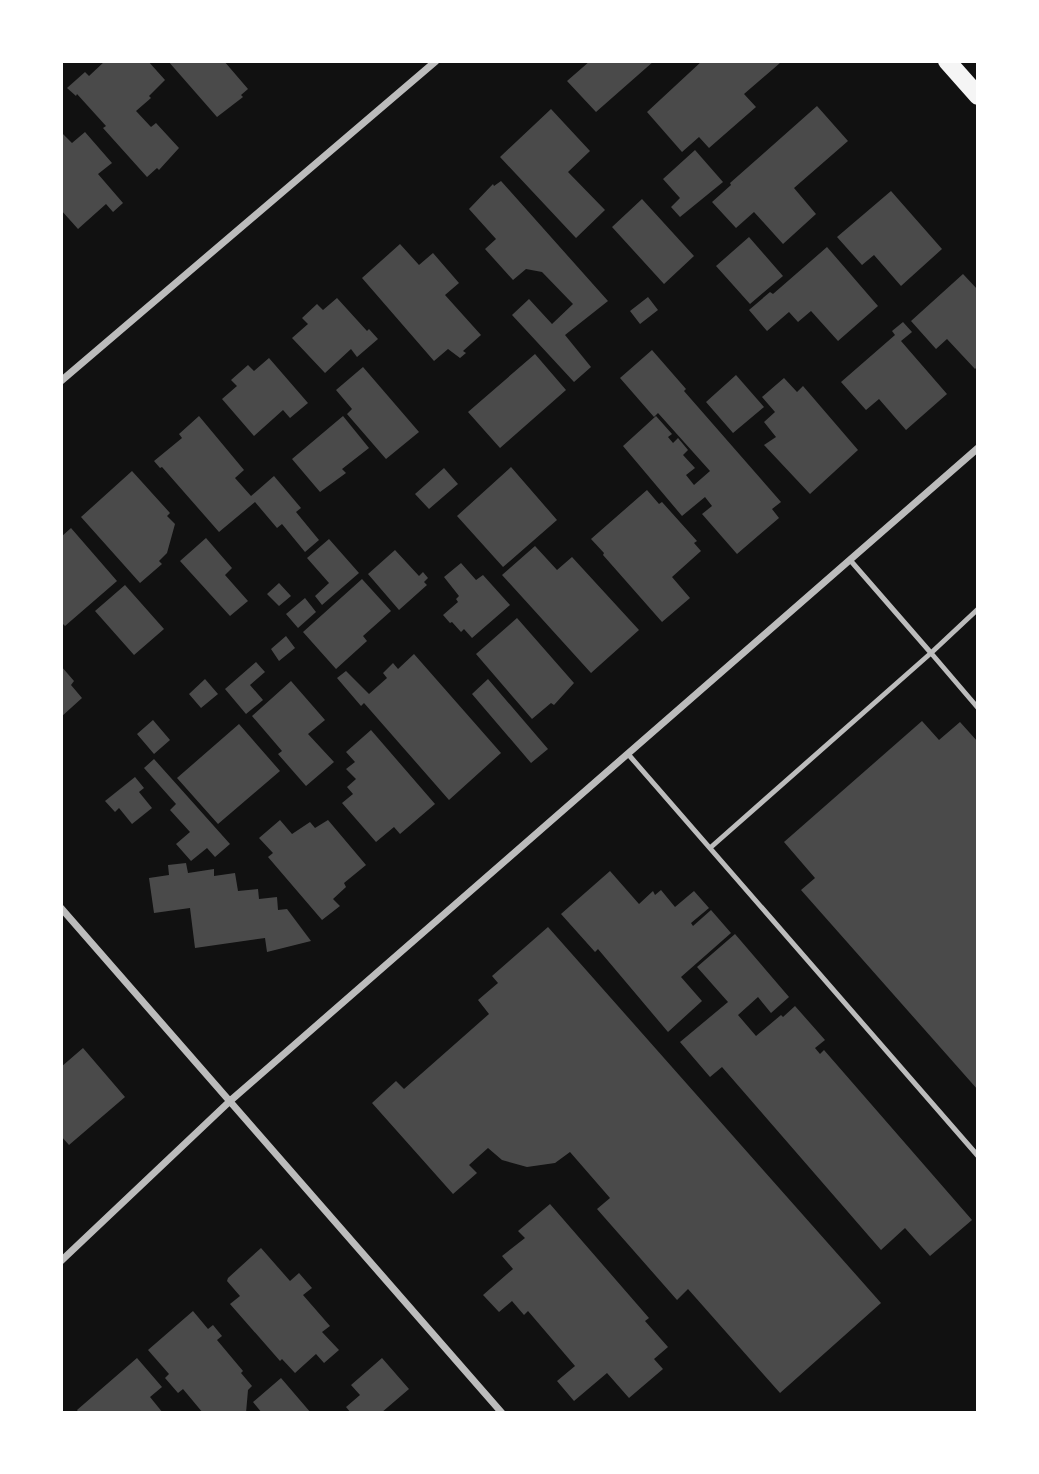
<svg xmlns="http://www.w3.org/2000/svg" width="1039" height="1474" viewBox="0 0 1039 1474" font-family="'Exo 2',sans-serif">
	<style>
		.building { fill: #4a4a4a }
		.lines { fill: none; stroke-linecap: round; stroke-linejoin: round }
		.service { stroke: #bcbcbc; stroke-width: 5 }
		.minor { stroke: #bcbcbc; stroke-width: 7 }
		.primary { stroke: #f5f5f5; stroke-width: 18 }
	</style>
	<rect width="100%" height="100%" fill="#111"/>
	<path class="building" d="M 105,61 L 148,61 L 165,80 L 149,96 L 151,98 L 136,111 L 151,127 L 156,123 L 179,148 L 159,170 L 157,168 L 147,177 L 103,128 L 106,126 L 77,94 L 76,96 L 67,88 L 85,72 L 89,76 Z
		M 168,61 L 224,61 L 248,89 L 241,95 L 243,97 L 217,117 Z
		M 590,61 L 654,61 L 596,112 L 567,81 Z
		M 702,61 L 780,63 L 744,94 L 756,107 L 709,148 L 699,137 L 682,152 L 647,112 Z
		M 817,106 L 848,141 L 794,188 L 816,214 L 783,244 L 754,212 L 736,228 L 712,202 L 731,185 L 730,183 Z
		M 551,109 L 590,151 L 568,172 L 605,210 L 576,238 L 500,157 Z
		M 61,132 L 72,143 L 85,132 L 112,163 L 98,174 L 123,203 L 113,212 L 106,204 L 78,229 L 61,210 Z
		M 695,150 L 723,182 L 680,217 L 671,207 L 680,198 L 663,179 Z
		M 501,181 L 608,301 L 565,335 L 591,367 L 574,382 L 512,315 L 529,299 L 552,324 L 573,304 L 542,272 L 526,269 L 513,280 L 485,249 L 496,239 L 469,209 L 493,184 L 494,186 Z
		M 891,191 L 942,249 L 901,286 L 874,255 L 862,265 L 837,237 Z
		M 642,199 L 694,256 L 664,284 L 612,227 Z
		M 749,237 L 783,276 L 750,304 L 716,266 Z
		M 400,244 L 419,265 L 433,253 L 459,283 L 445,295 L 481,335 L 463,351 L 466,353 L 460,358 L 448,349 L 434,361 L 362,278 Z
		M 827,247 L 878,306 L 838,341 L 811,311 L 798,322 L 789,312 L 767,331 L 749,310 L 770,292 L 773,294 Z
		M 963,274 L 978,290 L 978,366 L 975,369 L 947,339 L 936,349 L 911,321 Z
		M 648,297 L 658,310 L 640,324 L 630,311 Z
		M 337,298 L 367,331 L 369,329 L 378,339 L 357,357 L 351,349 L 325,373 L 292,338 L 308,324 L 302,318 L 317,304 L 323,310 Z
		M 903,322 L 912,332 L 901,341 L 947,394 L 906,430 L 879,399 L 866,410 L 841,382 L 895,335 L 892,331 Z
		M 652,350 L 686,389 L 684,391 L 781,502 L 772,509 L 779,518 L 737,554 L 702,514 L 712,506 L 705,497 L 682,516 L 623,446 L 656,416 L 672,434 L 668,437 L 673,443 L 678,438 L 688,450 L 683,455 L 695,468 L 686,475 L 694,485 L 710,471 L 658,413 L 654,417 L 620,378 Z
		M 535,354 L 566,390 L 500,448 L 468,412 Z
		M 269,358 L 308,403 L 290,418 L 283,410 L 254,436 L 222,399 L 237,386 L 231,380 L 248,365 L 254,371 Z
		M 363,367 L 419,432 L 386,459 L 347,414 L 352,409 L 336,390 Z
		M 736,375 L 764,407 L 733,433 L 706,402 Z
		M 784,378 L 797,392 L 803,386 L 858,450 L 810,494 L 764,445 L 776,437 L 764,422 L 775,412 L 762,397 Z
		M 199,416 L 244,470 L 235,478 L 251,496 L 274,476 L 301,508 L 296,512 L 319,540 L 305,552 L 282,524 L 277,528 L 255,502 L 219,532 L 162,467 L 160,468 L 154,461 L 182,438 L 179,434 Z
		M 343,416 L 369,448 L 342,469 L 346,473 L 320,492 L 292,459 Z
		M 511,467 L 557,520 L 503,567 L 457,516 Z
		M 444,468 L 458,484 L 429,509 L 415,494 Z
		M 132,471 L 170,513 L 167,516 L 175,524 L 167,553 L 159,561 L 162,564 L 140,583 L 81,517 Z
		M 647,490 L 659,504 L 662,502 L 697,541 L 694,543 L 701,551 L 672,577 L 690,598 L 662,622 L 603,555 L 604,553 L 591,539 Z
		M 71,528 L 117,581 L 65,626 L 61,622 L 61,537 Z
		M 206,538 L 232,568 L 225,575 L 248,601 L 230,616 L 180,561 Z
		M 329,539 L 359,573 L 322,605 L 315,596 L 329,583 L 307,558 Z
		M 535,546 L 557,570 L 572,557 L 639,630 L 591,673 L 502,575 Z
		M 395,550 L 419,576 L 423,572 L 428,578 L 424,582 L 427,585 L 399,610 L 368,574 Z
		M 461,563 L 476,580 L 483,575 L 510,605 L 472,638 L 464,629 L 461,632 L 452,622 L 450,623 L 443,615 L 458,602 L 456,599 L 459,596 L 444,577 Z
		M 362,579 L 391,611 L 363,636 L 367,641 L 336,669 L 303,632 Z
		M 279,583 L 291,596 L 279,606 L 267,594 Z
		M 125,585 L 164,629 L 134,655 L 95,611 Z
		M 305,598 L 316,612 L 298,628 L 286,614 Z
		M 517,618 L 574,683 L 554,705 L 551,703 L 532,719 L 476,654 Z
		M 286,636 L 295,648 L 279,661 L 271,649 Z
		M 414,654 L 501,753 L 449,800 L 364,703 L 361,706 L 337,678 L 346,671 L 369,694 L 387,678 L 383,673 L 393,663 L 398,669 Z
		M 256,662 L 265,672 L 250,685 L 263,700 L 246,714 L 225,689 Z
		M 61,666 L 74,681 L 71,685 L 82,698 L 61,717 Z
		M 205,679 L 218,694 L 201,708 L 189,694 Z
		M 488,679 L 548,749 L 531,763 L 472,694 Z
		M 291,681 L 325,720 L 308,734 L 334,762 L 306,786 L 278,754 L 282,751 L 252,716 Z
		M 153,720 L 170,740 L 154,754 L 137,734 Z
		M 922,721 L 939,740 L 960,722 L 978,742 L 978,1090 L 801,890 L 815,878 L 784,842 Z
		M 239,724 L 280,771 L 218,824 L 177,778 Z
		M 371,730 L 435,804 L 400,834 L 394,827 L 376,842 L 342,803 L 353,794 L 347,787 L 356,779 L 346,769 L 355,762 L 346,752 Z
		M 154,759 L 230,844 L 215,857 L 207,848 L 191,861 L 176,844 L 190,832 L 170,810 L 176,804 L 144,768 Z
		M 135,777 L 144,788 L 139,792 L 152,808 L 132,824 L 119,808 L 115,812 L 105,801 Z
		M 280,820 L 292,834 L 310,822 L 315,828 L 328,820 L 366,865 L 344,883 L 346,887 L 333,899 L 340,906 L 322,920 L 268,857 L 273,853 L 259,838 Z
		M 186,863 L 188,873 L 214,869 L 214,876 L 235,873 L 238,891 L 258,889 L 259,899 L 277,897 L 278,910 L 287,909 L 311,941 L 267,952 L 265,938 L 195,948 L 190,908 L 154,913 L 149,878 L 169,875 L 168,865 Z
		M 610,871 L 639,904 L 653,891 L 655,895 L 661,890 L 675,907 L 694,891 L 709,908 L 691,923 L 693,926 L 711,910 L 731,933 L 681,977 L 702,1001 L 668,1032 L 598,949 L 595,952 L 561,914 Z
		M 548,927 L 881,1303 L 780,1393 L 688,1289 L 677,1300 L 597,1209 L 610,1198 L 570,1152 L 555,1163 L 527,1167 L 502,1160 L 488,1148 L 469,1165 L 477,1173 L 453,1194 L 372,1103 L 396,1081 L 404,1089 L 489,1014 L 478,1000 L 498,983 L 492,976 Z
		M 735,934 L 789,997 L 771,1013 L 758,997 L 738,1015 L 756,1036 L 781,1015 L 783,1017 L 795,1006 L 825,1040 L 815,1048 L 820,1054 L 824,1050 L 972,1220 L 930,1256 L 905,1228 L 881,1250 L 722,1067 L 710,1077 L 680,1042 L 728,1002 L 697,967 Z
		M 83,1048 L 125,1097 L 69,1145 L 61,1136 L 61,1067 Z
		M 550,1204 L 649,1318 L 645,1321 L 668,1347 L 654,1359 L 663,1369 L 629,1398 L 607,1373 L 574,1401 L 557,1381 L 575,1366 L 528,1311 L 524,1315 L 512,1301 L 499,1312 L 483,1295 L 513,1269 L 502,1256 L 525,1238 L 518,1231 Z
		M 261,1248 L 290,1281 L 299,1273 L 312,1288 L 303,1295 L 330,1326 L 322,1332 L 339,1350 L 324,1363 L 316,1354 L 295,1373 L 282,1359 L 280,1361 L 230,1304 L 240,1296 L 227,1281 L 228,1278 Z
		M 193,1311 L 208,1329 L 213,1325 L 222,1336 L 217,1340 L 243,1371 L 241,1373 L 252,1386 L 248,1390 L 246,1413 L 203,1413 L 183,1389 L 178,1393 L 165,1378 L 169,1374 L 148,1350 Z
		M 137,1358 L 162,1387 L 150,1397 L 163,1413 L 79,1413 L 77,1410 Z
		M 382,1358 L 409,1389 L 381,1413 L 351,1413 L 346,1407 L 360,1395 L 351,1385 Z
		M 281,1378 L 311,1413 L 262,1413 L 253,1402 Z"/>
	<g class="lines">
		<path class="service" d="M 978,609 L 931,653 L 978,708
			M 628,754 L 978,1156
			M 710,848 L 931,653 L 850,560"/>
		<path class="minor" d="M 61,381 L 436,61
			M 61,908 L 502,1413
			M 61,1261 L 230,1101 L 978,448"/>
		<path class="primary" d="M 947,61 L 978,96"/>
	</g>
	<rect width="1039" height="1474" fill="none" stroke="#ffffff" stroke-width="126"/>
</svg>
